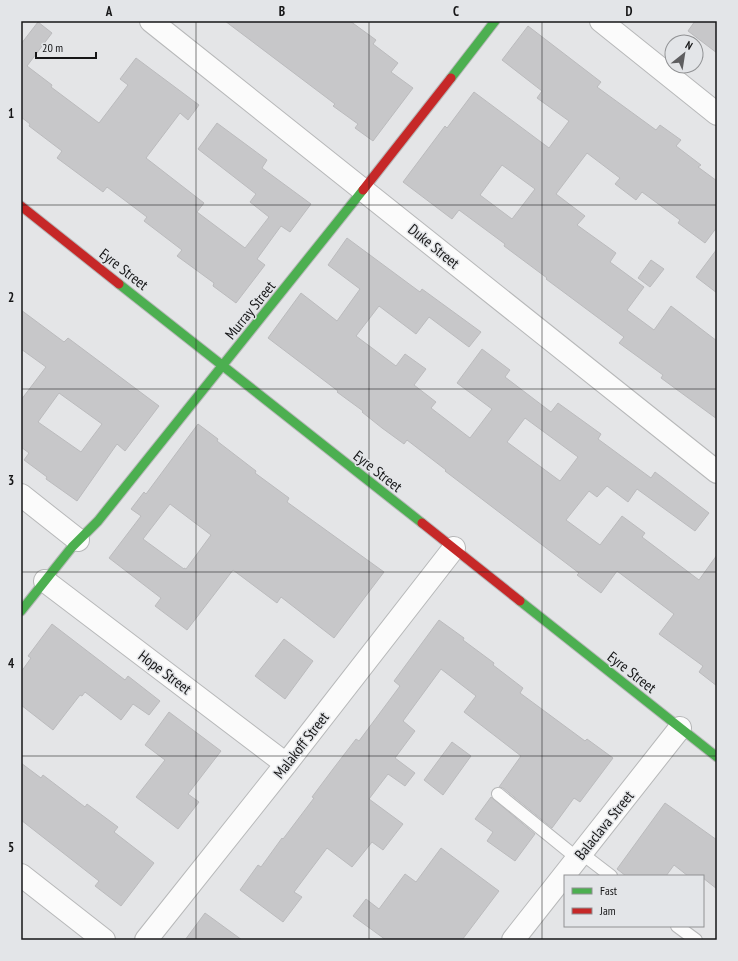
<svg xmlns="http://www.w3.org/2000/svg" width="738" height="961" viewBox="0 0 738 961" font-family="'PT Sans Narrow',sans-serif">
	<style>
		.building { fill: #c7c7c9; stroke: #bbbbbd; fill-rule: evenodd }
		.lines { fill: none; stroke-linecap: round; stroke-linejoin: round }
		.lane-casing { stroke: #b7b8b9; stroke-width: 14 }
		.street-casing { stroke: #b7b8b9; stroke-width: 24 }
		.fast-casing { stroke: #b7b8b9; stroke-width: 11 }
		.jam-casing { stroke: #b7b8b9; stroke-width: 11 }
		.lane { stroke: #fbfbfb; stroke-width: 12 }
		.street { stroke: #fbfbfb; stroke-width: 22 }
		.fast { stroke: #4caf50; stroke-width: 9 }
		.jam { stroke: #c62828; stroke-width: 9 }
		.grid { fill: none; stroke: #161617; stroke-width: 1; stroke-opacity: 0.55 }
		.labels { text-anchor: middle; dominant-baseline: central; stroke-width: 3; stroke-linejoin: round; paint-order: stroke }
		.street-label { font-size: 15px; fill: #161617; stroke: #e3e5e8 }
		.neatline { fill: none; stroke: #161617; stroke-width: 1.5 }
		.grid-label { font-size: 13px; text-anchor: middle; font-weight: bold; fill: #161617 }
	</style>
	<rect width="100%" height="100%" fill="#e4e5e7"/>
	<path class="building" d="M 225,21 L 350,21 L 376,40 L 373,44 L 398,63 L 391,72 L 413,88 L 373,141 L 355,128 L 358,124 L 333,106 L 335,104 Z
		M 695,21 L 717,21 L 717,53 L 688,31 Z
		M 38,22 L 52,33 L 27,66 L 52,85 L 51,87 L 99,123 L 128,85 L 120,79 L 136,58 L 199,105 L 188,120 L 180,113 L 146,158 L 204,203 L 197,212 L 245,248 L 269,217 L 250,202 L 256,194 L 198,149 L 217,123 L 267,160 L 262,168 L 311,204 L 290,232 L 281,226 L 257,259 L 265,265 L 236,303 L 213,286 L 214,283 L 177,256 L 182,250 L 144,221 L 147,217 L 107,187 L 103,192 L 57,158 L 62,151 L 29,126 L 30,124 L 21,117 L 21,44 Z
		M 528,26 L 601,82 L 597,87 L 656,130 L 660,125 L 681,140 L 676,146 L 701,165 L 698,167 L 717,181 L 717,227 L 705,243 L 678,223 L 680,220 L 642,192 L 636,200 L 615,184 L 620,178 L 587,153 L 556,194 L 585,216 L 577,225 L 616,253 L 610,262 L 644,287 L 627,310 L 654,330 L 671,306 L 717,341 L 717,419 L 661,378 L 663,375 L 619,343 L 624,337 L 546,279 L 547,278 L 504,246 L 505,244 L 459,210 L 452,219 L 403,182 L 445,126 L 447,128 L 474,92 L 549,148 L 569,121 L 537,98 L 542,91 L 502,60 ZM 502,165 L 535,189 L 512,219 L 480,195 Z
		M 347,238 L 420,292 L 422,289 L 481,332 L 469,347 L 429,317 L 416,334 L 379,306 L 356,336 L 396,366 L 405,354 L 426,369 L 414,385 L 436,402 L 431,408 L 470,438 L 492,409 L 457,383 L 482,349 L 510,370 L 505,377 L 551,412 L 558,403 L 601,434 L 598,439 L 651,478 L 655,472 L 709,513 L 695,531 L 637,489 L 628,502 L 607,486 L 597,497 L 589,491 L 566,520 L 600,545 L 622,516 L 645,533 L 642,537 L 699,580 L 717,555 L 717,686 L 699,672 L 703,666 L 659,634 L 674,614 L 617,571 L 601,593 L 577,575 L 579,573 L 445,471 L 446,470 L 407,440 L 404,444 L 382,428 L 362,412 L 363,411 L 337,392 L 338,391 L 268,338 L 301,293 L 337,321 L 360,289 L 328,265 ZM 525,418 L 578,457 L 560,481 L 507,442 Z
		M 717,249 L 717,293 L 696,277 Z
		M 651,260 L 664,269 L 650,287 L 638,278 Z
		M 21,310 L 64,342 L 68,338 L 159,406 L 125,451 L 117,444 L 77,501 L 46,479 L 47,477 L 24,460 L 29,453 L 21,447 L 21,400 L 46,367 L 21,349 ZM 59,393 L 102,424 L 81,452 L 38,422 Z
		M 198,424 L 218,439 L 217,441 L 256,471 L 255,473 L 289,498 L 287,502 L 384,572 L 334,638 L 281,597 L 277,603 L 233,570 L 187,630 L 155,606 L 161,598 L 109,558 L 141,516 L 131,509 L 144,492 L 146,494 ZM 170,504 L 211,535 L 186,569 L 184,568 L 184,569 L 143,539 Z
		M 439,620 L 464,638 L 463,640 L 494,663 L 493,665 L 523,688 L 520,693 L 585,741 L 587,739 L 613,758 L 580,802 L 574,798 L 552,828 L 503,788 L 499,787 L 521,756 L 464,712 L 476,696 L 441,669 L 403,721 L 415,731 L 395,758 L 415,773 L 405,786 L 388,774 L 369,799 L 403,824 L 383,850 L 372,842 L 352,867 L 327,848 L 294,892 L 302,897 L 283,922 L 240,890 L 258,865 L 261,867 L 282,838 L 283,839 L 314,798 L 312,797 L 333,769 L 356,739 L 359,741 L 400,686 L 394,681 Z
		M 52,624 L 125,680 L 128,676 L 160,701 L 149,715 L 133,704 L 121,720 L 85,692 L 82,696 L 80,695 L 53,730 L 21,705 L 21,672 L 31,658 L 28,656 Z
		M 284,639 L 313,661 L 285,699 L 255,676 Z
		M 169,712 L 221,751 L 188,794 L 199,802 L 178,829 L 136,797 L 165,760 L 145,745 Z
		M 452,742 L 471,756 L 443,795 L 424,780 Z
		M 21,763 L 41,778 L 43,775 L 85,807 L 87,804 L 118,827 L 114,832 L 154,863 L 121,906 L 95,886 L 99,881 L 21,820 Z
		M 491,797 L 535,834 L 515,861 L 487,841 L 493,832 L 475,819 Z
		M 665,803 L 717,840 L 717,889 L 703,878 L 703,876 L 688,876 L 674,865 L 666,876 L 626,876 L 617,869 Z
		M 441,848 L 499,891 L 462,940 L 386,940 L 353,916 L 366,899 L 379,909 L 405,874 L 416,882 Z
		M 205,913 L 242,940 L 185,940 Z"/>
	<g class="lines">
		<defs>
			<path id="lane" d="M 498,794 L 577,858
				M 581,853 L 611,876
				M 677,926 L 696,940"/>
			<path id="street" d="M 151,21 L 717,472
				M 601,21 L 717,114
				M 21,495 L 78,540
				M 45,581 L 286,764
				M 21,875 L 104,940
				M 146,940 L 286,764 L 454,548
				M 513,940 L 680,728"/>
			<path id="fast" d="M 451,78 L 495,21
				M 119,284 L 422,523
				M 520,601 L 717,757
				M 21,611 L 72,547 L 98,521 L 363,190"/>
			<path id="jam" d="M 363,190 L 451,78
				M 21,206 L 119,284
				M 422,523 L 520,601"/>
		</defs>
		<use href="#lane" class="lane-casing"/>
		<use href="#street" class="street-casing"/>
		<use href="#fast" class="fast-casing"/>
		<use href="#jam" class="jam-casing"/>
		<use href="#lane" class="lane"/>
		<use href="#street" class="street"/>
		<use href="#fast" class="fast"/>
		<use href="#jam" class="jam"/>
	</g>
	<path class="grid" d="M 196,21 L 196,940M 369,21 L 369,940M 542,21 L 542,940M 21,205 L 717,205M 21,389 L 717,389M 21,572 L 717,572M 21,756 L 717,756"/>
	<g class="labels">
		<g class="street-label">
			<text transform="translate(434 246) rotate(39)">Duke Street</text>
			<text transform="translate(124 269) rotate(38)">Eyre Street</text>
			<text transform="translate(250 310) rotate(-51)">Murray Street</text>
			<text transform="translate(378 471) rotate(38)">Eyre Street</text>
			<text transform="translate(165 672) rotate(37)">Hope Street</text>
			<text transform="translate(632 672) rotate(38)">Eyre Street</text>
			<text transform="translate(301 745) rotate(-52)">Malakoff Street</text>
			<text transform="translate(604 825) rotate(-51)">Balaclava Street</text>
		</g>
	</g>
	<rect width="738" height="961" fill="none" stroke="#e3e5e8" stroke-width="44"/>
	<rect x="564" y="875" width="140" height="52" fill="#e3e5e8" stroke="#919294"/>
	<rect x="572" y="888" width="20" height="6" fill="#4caf50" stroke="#919294"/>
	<text x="600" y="895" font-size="12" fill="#161617">Fast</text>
	<rect x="572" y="908" width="20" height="6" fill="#c62828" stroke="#919294"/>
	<text x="600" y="915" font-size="12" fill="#161617">Jam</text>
	<g transform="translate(684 54) rotate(30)"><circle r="19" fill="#e3e5e8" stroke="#919294"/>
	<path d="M0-3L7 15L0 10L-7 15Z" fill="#5e5e60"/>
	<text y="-6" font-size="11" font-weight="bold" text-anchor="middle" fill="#161617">N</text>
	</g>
	<path d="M36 52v6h60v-6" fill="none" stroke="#161617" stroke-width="2"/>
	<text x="42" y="52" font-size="12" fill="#161617" stroke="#e3e5e8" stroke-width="3" paint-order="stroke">20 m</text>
	<rect x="22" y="22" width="694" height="917" class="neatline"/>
	<g class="grid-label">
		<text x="109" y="16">A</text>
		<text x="282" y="16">B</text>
		<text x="456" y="16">C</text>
		<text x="629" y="16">D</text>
		<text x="11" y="118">1</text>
		<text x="11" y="302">2</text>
		<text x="11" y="485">3</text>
		<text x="11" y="668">4</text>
		<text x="11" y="852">5</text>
	</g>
</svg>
